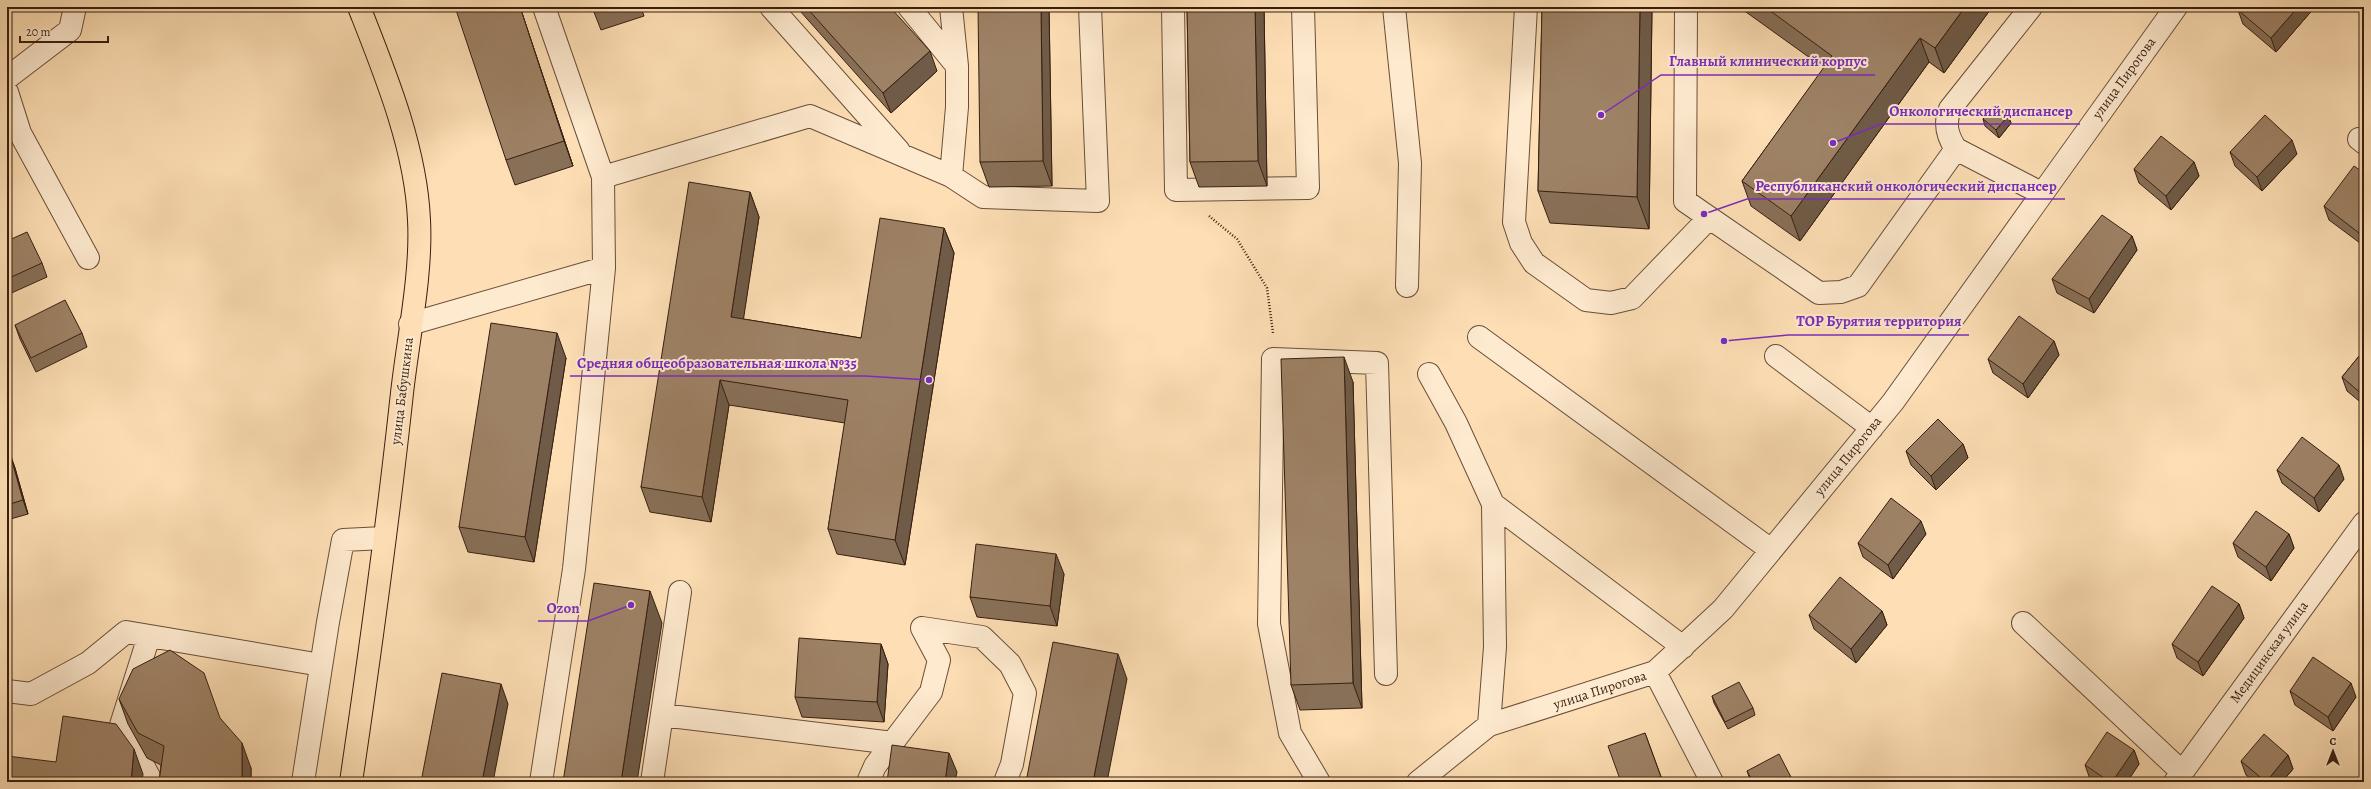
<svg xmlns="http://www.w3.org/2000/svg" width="2371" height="789" viewBox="0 0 2371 789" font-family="Alegreya,serif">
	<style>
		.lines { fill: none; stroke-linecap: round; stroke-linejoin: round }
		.minor-casing { stroke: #694e39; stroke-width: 24 }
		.major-casing { stroke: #371e10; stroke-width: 24 }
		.path { stroke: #371e10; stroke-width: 2.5; stroke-dasharray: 1 2; stroke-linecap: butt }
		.minor { stroke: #feeacf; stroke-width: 22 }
		.major { stroke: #fedfb5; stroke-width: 22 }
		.wall { fill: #887058; stroke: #371e10 }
		.shaded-wall { fill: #6f5b47; stroke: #371e10 }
		.building { fill: #9e8266; stroke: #371e10 }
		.labels { text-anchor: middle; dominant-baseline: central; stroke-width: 4; stroke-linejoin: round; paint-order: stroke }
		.street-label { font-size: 14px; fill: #371e10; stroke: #feeacf }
		.leader { fill: none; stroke: #7b2cbf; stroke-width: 1.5 }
		.callout-dot { fill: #7b2cbf; stroke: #feeacf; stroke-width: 1.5 }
		.callout-label { font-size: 15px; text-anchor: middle; font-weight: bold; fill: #7b2cbf; stroke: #feeacf; stroke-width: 4; stroke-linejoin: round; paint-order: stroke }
	</style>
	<rect width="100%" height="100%" fill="#fedfb5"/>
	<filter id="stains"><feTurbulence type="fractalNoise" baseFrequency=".005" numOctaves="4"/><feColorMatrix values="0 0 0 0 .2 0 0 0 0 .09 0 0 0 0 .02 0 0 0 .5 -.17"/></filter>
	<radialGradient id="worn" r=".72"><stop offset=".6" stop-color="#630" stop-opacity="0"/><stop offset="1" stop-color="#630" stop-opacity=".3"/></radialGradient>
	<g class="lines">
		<defs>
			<path id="minor" d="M 544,7 L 603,177
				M 771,7 L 899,151
				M 909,7 L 957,66
				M 1173,7 L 1176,190 L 1308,188 L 1303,7
				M 1394,7 L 1410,163 L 1407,286
				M 1526,7 L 1514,222 L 1521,243 L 1534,263 L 1586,300 L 1611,303 L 1632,298 L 1709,218
				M 1686,7 L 1685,201 L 1819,293 L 1841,292 L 1858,286 L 1956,149
				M 2031,7 L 1950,109 C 1944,124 1947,136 1956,149 L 2041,193
				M 7,78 L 70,30 L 75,7
				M 7,92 L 20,133 L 88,258
				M 2359,139 L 2364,143
				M 951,176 L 957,107 L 957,66 L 951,7
				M 410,324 L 604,268
				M 1479,337 L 1771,550
				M 1776,356 L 1872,428
				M 1429,374 L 1456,423 L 1493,504 L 1683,647
				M 2023,623 L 2182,772
				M 922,628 L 982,637 L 1010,664 L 1025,693 L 1012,764 L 1005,782
				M 149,636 L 121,725 L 152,782
				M 1655,672 L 1712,782
				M 7,691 L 31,694 L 88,663 L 126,632 L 321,665
				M 662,715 L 893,743
				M 1489,725 L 1495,647 L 1493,504
				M 303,782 L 328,622 L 343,540 L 384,538
				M 541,782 L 574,569 L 604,268 L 603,177 L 810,116 L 951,176 L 983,197 L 1098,201 L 1090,7
				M 652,782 L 680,592
				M 868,782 L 875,766 L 931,692 L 939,660 L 922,628
				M 1319,782 L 1290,733 L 1269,624 L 1273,359 L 1377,363 L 1386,674
				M 1418,782 L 1489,725 L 1655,672 L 1723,609 L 1893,402 L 2176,7
				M 2175,782 L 2364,523"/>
			<path id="major" d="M 351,782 C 370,653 388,523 402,393 C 408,339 422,273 419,220 C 416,148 385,73 359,7"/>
		</defs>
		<use href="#minor" class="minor-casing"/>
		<use href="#major" class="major-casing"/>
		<path class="path" d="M 1209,216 L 1237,239 L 1267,288 L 1273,333"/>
		<use href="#minor" class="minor"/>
		<use href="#major" class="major"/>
	</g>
	<path class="wall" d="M 520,7 L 573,166 L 515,185 L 506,160 Z
		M 592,7 L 641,7 L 644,16 L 601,30 Z
		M 798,7 L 890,7 L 937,71 L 891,113 L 800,11 Z
		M 1049,7 L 1052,186 L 989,187 L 980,162 Z
		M 1187,7 L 1264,7 L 1267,186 L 1199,187 L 1190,162 Z
		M 1542,7 L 1652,7 L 1649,229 L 1550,223 L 1538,191 Z
		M 1739,7 L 1989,7 L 1990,10 L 1944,73 L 1929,62 L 1800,241 L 1751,206 L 1742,181 L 1824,68 Z
		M 2315,7 L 2276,52 L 2243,24 L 2238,10 Z
		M 2008,116 L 2011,123 L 1999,138 L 1985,126 L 1983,119 Z
		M 2230,152 L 2297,154 L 2262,191 L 2235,166 Z
		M 2194,162 L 2199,176 L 2171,210 L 2139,183 L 2134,169 Z
		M 2364,173 L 2364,246 L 2329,220 L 2324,206 Z
		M 750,192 L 759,217 L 743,319 L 861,338 L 944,228 L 954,253 L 905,565 L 837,554 L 828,529 L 845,423 L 729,405 L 711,522 L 650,512 L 641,487 Z
		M 2132,236 L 2137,250 L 2094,313 L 2057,293 L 2052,279 Z
		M 7,241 L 42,263 L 47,277 L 7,295 Z
		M 15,325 L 82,333 L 87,347 L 36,372 L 20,339 Z
		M 2054,341 L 2059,355 L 2028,398 L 1993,373 L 1988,359 Z
		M 2364,350 L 2364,405 L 2347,391 L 2342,377 Z
		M 566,358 L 534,562 L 468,552 L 459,527 Z
		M 1353,382 L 1362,708 L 1300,710 L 1291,685 Z
		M 1963,444 L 1968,458 L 1936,490 L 1911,465 L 1906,451 Z
		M 10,454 L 15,468 L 28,514 L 7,520 L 7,455 Z
		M 2277,470 L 2344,479 L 2319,512 L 2282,483 Z
		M 1926,534 L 1893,579 L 1863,557 L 1858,543 Z
		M 2289,534 L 2294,548 L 2271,581 L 2238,557 L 2233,543 Z
		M 1064,574 L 1057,626 L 977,617 L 970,597 Z
		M 2364,596 L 2364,610 L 2360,600 Z
		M 2239,604 L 2244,618 L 2203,676 L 2177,658 L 2172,644 Z
		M 1882,611 L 1887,625 L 1856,663 L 1814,629 L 1809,615 Z
		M 881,644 L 888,664 L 884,722 L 802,717 L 795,697 Z
		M 2290,691 L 2356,697 L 2333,731 L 2295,705 Z
		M 1712,696 L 1753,708 L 1755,715 L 1728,729 L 1714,703 Z
		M 119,699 L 220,718 L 251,768 L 251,782 L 159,782 L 161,765 L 147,758 L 128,724 Z
		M 1645,733 L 1663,782 L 1621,782 Z
		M 2134,750 L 2139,764 L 2127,782 L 2094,782 L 2090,779 L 2085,765 Z
		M 2288,755 L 2293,769 L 2282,782 L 2255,782 L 2246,775 L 2241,761 Z
		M 1747,771 L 1793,781 L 1794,782 L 1751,782 Z"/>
	<path class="shaded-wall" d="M 520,7 L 573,166 L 564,141 Z
		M 1041,7 L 1049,7 L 1052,186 L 1043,161 Z
		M 1255,7 L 1264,7 L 1267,186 L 1258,161 Z
		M 1640,7 L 1652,7 L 1649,229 L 1637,197 Z
		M 1965,7 L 1989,7 L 1990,10 L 1944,73 L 1935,48 Z
		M 2298,7 L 2315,7 L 2276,52 L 2271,38 Z
		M 1920,38 L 1929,62 L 1800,241 L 1791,216 Z
		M 930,51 L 937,71 L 891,113 L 883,93 Z
		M 2008,116 L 2011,123 L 1999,138 L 1996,130 Z
		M 2292,140 L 2297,154 L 2262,191 L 2257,177 Z
		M 2194,162 L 2199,176 L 2171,210 L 2166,196 Z
		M 750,192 L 759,217 L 740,342 L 731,317 Z
		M 2364,226 L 2364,246 L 2359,233 Z
		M 944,228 L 954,253 L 905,565 L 895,540 Z
		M 2132,236 L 2137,250 L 2094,313 L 2089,299 Z
		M 557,333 L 566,358 L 534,562 L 525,537 Z
		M 2054,341 L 2059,355 L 2028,398 L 2023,384 Z
		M 1344,357 L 1353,382 L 1362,708 L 1353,683 Z
		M 720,380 L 729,405 L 711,522 L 702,497 Z
		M 1963,444 L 1968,458 L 1936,490 L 1931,476 Z
		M 10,454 L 15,468 L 28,514 L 23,500 Z
		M 2339,465 L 2344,479 L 2319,512 L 2314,498 Z
		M 1921,521 L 1926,534 L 1893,579 L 1888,565 Z
		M 2289,534 L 2294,548 L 2271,581 L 2266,567 Z
		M 1056,554 L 1064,574 L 1057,626 L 1050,606 Z
		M 650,591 L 662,623 L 637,782 L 621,782 Z
		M 2239,604 L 2244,618 L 2203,676 L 2198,662 Z
		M 1882,611 L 1887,625 L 1856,663 L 1851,649 Z
		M 881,644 L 888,664 L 884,722 L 877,702 Z
		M 1118,654 L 1127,679 L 1107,782 L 1093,782 Z
		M 2351,683 L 2356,697 L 2333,731 L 2328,717 Z
		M 501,684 L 508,704 L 493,782 L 482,782 Z
		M 242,743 L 251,768 L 251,782 L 242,782 Z
		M 134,749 L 143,774 L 142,782 L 131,782 Z
		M 2134,750 L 2139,764 L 2127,782 L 2112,782 Z
		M 949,753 L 957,772 L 955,782 L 945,782 Z
		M 2288,755 L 2293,769 L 2282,782 L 2266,782 Z"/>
	<path class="building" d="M 455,7 L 520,7 L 564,141 L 506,160 Z
		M 592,7 L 603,7 L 593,10 Z
		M 806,7 L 890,7 L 930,51 L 883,93 Z
		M 978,7 L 1041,7 L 1043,161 L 980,162 Z
		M 1187,7 L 1255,7 L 1258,161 L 1190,162 Z
		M 1542,7 L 1640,7 L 1637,197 L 1538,191 Z
		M 1765,7 L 1965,7 L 1935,48 L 1920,38 L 1791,216 L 1742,181 L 1832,56 Z
		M 2241,7 L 2298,7 L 2271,38 L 2238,10 Z
		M 1995,104 L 2008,116 L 1996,130 L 1983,119 Z
		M 2265,115 L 2292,140 L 2257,177 L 2230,152 Z
		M 2161,136 L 2194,162 L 2166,196 L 2134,169 Z
		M 2354,166 L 2364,173 L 2364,226 L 2359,233 L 2324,206 Z
		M 689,182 L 750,192 L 731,317 L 861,338 L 880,218 L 944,228 L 895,540 L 828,529 L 848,400 L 720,380 L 702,497 L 641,487 Z
		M 2102,215 L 2132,236 L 2089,299 L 2052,279 Z
		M 27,232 L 42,263 L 7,279 L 7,241 Z
		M 65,300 L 82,333 L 31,358 L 15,325 Z
		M 2019,316 L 2054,341 L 2023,384 L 1988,359 Z
		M 491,323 L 557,333 L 525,537 L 459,527 Z
		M 2364,350 L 2364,396 L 2342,377 Z
		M 1344,357 L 1353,683 L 1291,685 L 1281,359 Z
		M 1938,419 L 1963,444 L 1931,476 L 1906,451 Z
		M 2302,437 L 2339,465 L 2314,498 L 2277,470 Z
		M 10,454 L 23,500 L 7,505 L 7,455 Z
		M 1891,498 L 1921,521 L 1888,565 L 1858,543 Z
		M 2256,511 L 2289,534 L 2266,567 L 2233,543 Z
		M 976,544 L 1056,554 L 1050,606 L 970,597 Z
		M 1840,577 L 1882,611 L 1851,649 L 1809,615 Z
		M 594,583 L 650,591 L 621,782 L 563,782 Z
		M 2212,586 L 2239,604 L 2198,662 L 2172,644 Z
		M 2364,596 L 2364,603 L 2360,600 Z
		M 799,638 L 881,644 L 877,702 L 795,697 Z
		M 1053,642 L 1118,654 L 1093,782 L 1026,782 Z
		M 170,650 L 204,673 L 220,718 L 242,743 L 242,780 L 238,782 L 159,782 L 164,746 L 138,733 L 119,699 L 133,669 Z
		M 2313,657 L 2351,683 L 2328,717 L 2290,691 Z
		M 442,673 L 501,684 L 482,782 L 421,782 Z
		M 1739,682 L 1753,708 L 1725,722 L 1712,696 Z
		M 63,716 L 116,724 L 134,749 L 131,782 L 7,782 L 7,756 L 56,762 Z
		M 2107,732 L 2134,750 L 2112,782 L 2110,782 L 2085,765 Z
		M 1645,733 L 1661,777 L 1647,782 L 1621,782 L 1608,746 Z
		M 2264,734 L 2288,755 L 2266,782 L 2241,761 Z
		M 892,745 L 949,753 L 945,782 L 887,782 Z
		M 1779,754 L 1793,781 L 1791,782 L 1753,782 L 1747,771 Z"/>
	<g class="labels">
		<g class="street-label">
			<text transform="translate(2124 78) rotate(-54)">улица Пирогова</text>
			<text transform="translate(402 391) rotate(-83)">улица Бабушкина</text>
			<text transform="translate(1848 456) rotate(-51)">улица Пирогова</text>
			<text transform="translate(2269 652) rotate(-54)">Медицинская улица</text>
			<text transform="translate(1600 690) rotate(-18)">улица Пирогова</text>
		</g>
	</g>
	<path class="leader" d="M1601 115L1661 75H1875M1833 143L1881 124H2080M1704 214L1747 199H2065M1724 341L1788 335H1969M929 380L865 376H570M631 605L588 621H538"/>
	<g class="callout-dot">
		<circle cx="1601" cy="115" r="4"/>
		<circle cx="1833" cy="143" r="4"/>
		<circle cx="1704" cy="214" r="4"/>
		<circle cx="1724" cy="341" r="4"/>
		<circle cx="929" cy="380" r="4"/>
		<circle cx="631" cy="605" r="4"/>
	</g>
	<g class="callout-label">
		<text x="1768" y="66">Главный клинический корпус</text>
		<text x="1981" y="116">Онкологический диспансер</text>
		<text x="1906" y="191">Республиканский онкологический диспансер</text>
		<text x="1879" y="326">ТОР Бурятия территория</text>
		<text x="717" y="368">Средняя общеобразовательная школа №35</text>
		<text x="563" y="613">Ozon</text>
	</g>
	<rect width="2371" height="789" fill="none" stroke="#fedfb5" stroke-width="24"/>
	<rect x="8" y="8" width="2355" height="773" fill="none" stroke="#371e10" stroke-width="2"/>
	<rect x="12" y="12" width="2347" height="765" fill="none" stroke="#371e10"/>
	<g transform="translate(2333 751)" stroke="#feeacf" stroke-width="3" paint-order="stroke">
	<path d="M0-3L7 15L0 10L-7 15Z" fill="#371e10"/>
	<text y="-6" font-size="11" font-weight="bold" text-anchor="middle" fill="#371e10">С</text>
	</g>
	<path d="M20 36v6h88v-6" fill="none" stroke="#371e10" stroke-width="2"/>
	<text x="26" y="36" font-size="12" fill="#371e10" stroke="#feeacf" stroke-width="3" paint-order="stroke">20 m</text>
	<rect width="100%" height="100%" filter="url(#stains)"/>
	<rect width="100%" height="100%" fill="url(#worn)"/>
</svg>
